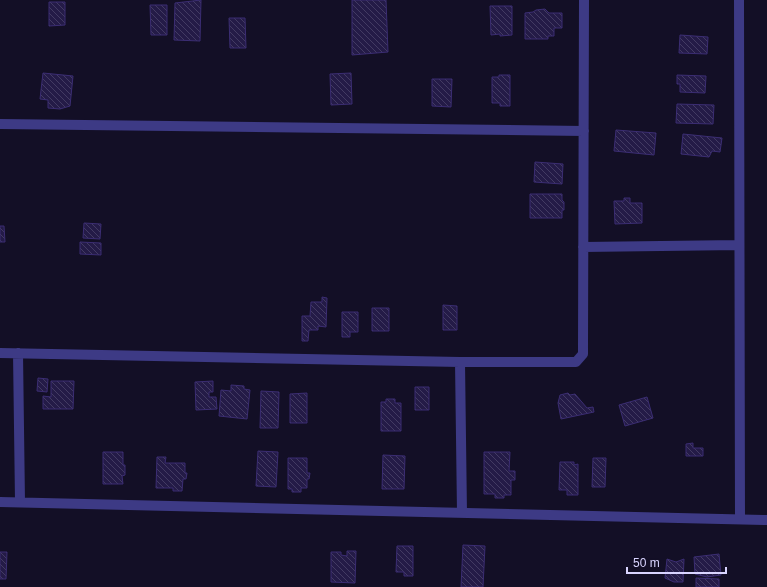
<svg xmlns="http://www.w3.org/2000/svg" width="767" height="587" viewBox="0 0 767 587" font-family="Helvetica,sans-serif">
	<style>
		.building { fill: url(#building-back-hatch); stroke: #3b2d73 }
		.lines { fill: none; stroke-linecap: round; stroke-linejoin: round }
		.minor { stroke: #3d3a85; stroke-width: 10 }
	</style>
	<defs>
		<pattern id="building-back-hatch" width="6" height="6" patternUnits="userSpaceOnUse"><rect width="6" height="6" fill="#241b47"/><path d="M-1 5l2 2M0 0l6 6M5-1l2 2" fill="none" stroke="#433b63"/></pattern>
	</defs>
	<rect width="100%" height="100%" fill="#130f26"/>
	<path class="building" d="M 201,0 L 200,41 L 174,40 L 175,3 Z
		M 352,0 L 386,0 L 388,52 L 352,55 Z
		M 49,2 L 65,2 L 65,25 L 49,26 Z
		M 150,5 L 167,5 L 167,35 L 151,35 Z
		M 490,6 L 512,6 L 512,35 L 500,36 L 500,34 L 491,35 Z
		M 545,9 L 549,13 L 562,13 L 562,28 L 554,28 L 554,36 L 548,36 L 548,39 L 525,39 L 525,13 L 533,12 L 536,10 Z
		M 229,18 L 245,18 L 246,48 L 230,48 Z
		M 680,35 L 708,37 L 707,54 L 679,53 Z
		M 43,73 L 73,76 L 70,106 L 60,109 L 48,108 L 48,100 L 40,99 Z
		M 351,73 L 352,104 L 331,105 L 330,74 Z
		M 499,75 L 510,75 L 510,106 L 500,106 L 500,103 L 492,103 L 492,77 L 499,77 Z
		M 677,75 L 706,76 L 705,93 L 680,92 L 680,84 L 677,84 Z
		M 432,79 L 452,79 L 451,107 L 432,106 Z
		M 677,104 L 714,105 L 713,124 L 676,123 Z
		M 616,130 L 656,133 L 654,155 L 614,151 Z
		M 683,134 L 722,138 L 720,152 L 712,151 L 709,157 L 681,154 Z
		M 535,162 L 563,164 L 562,184 L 534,182 Z
		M 530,194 L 562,194 L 562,200 L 564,202 L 564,210 L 562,210 L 562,218 L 530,218 Z
		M 624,198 L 630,198 L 630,203 L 642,203 L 642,223 L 615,224 L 614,201 L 624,201 Z
		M 84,223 L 101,224 L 100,239 L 83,238 Z
		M 0,226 L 4,226 L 5,242 L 0,242 Z
		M 80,242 L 101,243 L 101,255 L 80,254 Z
		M 322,297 L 327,298 L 326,327 L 318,326 L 318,330 L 309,330 L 308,341 L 302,341 L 302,316 L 310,316 L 311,302 L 322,302 Z
		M 443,305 L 457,306 L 457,330 L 443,330 Z
		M 372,308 L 389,308 L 389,331 L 372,331 Z
		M 342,312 L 358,312 L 358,332 L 350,332 L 350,337 L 342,337 Z
		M 38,378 L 48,379 L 47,392 L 37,391 Z
		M 51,381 L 74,381 L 73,409 L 43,409 L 43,396 L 51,397 Z
		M 213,381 L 213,392 L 209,392 L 209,397 L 216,397 L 217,409 L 196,410 L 195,382 Z
		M 231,385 L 244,386 L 244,389 L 250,390 L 247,419 L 219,416 L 221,390 L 231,391 Z
		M 415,387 L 429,387 L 429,410 L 415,410 Z
		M 261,391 L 279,392 L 278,428 L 260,428 Z
		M 307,393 L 307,423 L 290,423 L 290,394 Z
		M 568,393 L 570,395 L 575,394 L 587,408 L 593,407 L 594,412 L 561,419 L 558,403 L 560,395 Z
		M 647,397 L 653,418 L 625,426 L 619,405 Z
		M 386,399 L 395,399 L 395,403 L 401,403 L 401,431 L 381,431 L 381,402 L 386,402 Z
		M 693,443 L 693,448 L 703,448 L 703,456 L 686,456 L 686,444 Z
		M 258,451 L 278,452 L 276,487 L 256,486 Z
		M 103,452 L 123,452 L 123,465 L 125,465 L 125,475 L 122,476 L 123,484 L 103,484 Z
		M 484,452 L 510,452 L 509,471 L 515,471 L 515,480 L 511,480 L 511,495 L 504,495 L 504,498 L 495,498 L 495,494 L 484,494 Z
		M 383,455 L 405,456 L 404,489 L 382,489 Z
		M 157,457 L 166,457 L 165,463 L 185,463 L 185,473 L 187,473 L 186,479 L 183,479 L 182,491 L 173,491 L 173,488 L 156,488 Z
		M 288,458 L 307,458 L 307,473 L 310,473 L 309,479 L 307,479 L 307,488 L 301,488 L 301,492 L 292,492 L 292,489 L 288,489 Z
		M 593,458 L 606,458 L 605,487 L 592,487 Z
		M 560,462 L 574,462 L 574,465 L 578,464 L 578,495 L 567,495 L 567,490 L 559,490 Z
		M 463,545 L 485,546 L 483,587 L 461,587 Z
		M 397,546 L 413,546 L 413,576 L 404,576 L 404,572 L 396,572 Z
		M 347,551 L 356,551 L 355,583 L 331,582 L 331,552 L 341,552 L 341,555 L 347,556 Z
		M 0,552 L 7,552 L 6,579 L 0,579 Z
		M 719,554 L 721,575 L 707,577 L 695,574 L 694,557 Z
		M 667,559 L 676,562 L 684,559 L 683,582 L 674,582 L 665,578 Z
		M 696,578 L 719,579 L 719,587 L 696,587 Z"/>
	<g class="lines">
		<path class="minor" d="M 739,0 L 740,519
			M 0,124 L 584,131
			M 583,247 L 739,245
			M 0,353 L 460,362 L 576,362 L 583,354 L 583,348 L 584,0
			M 18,353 L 20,502
			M 460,362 L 462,513
			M 0,502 L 767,520"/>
	</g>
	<path d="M627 567v6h99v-6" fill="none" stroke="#d9d4ff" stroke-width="2"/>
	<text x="633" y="567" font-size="12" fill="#d9d4ff" stroke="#130f26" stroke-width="3" paint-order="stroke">50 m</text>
</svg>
